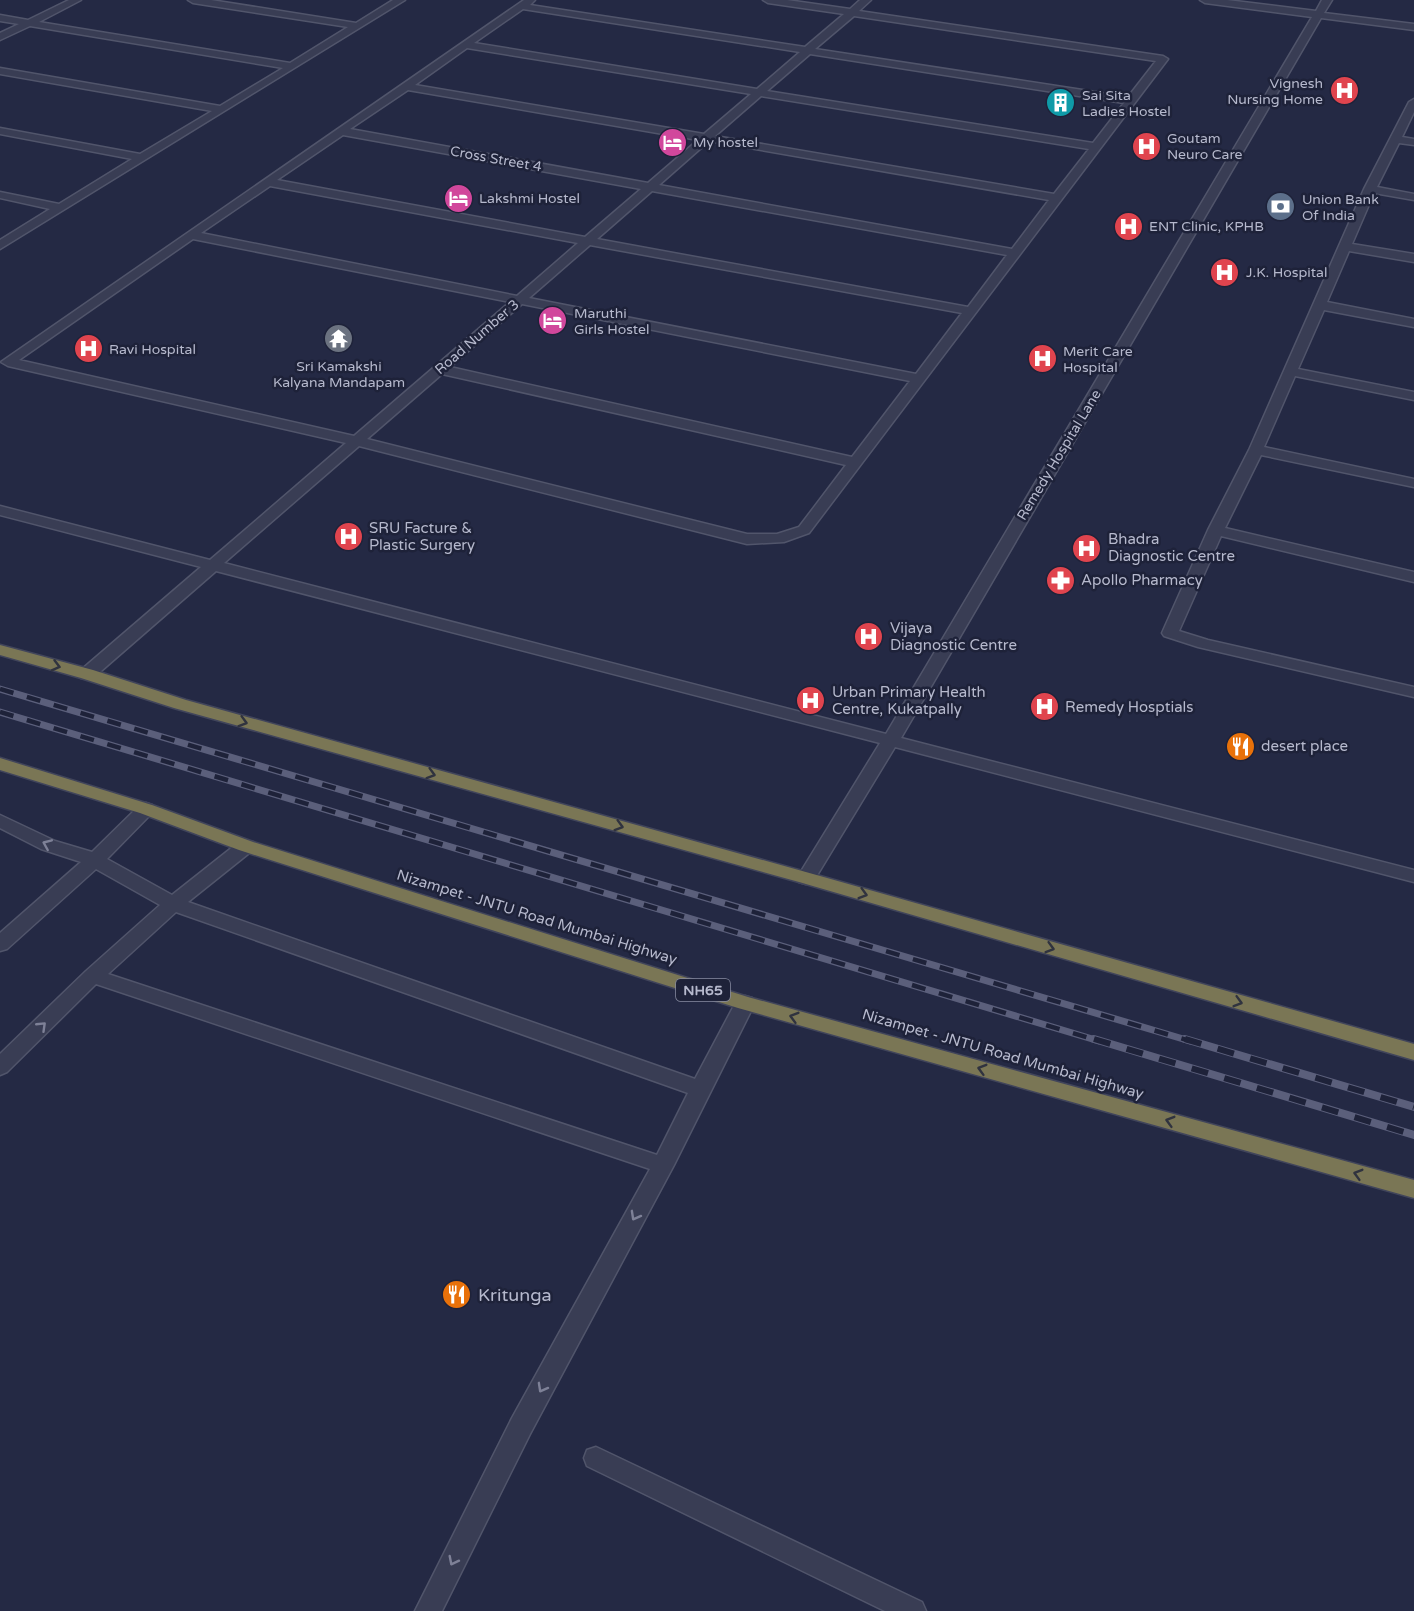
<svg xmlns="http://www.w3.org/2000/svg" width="1414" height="1611" viewBox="0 0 1414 1611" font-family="'Varela Round',sans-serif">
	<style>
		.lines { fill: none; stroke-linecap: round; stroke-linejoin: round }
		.minor-casing { stroke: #51556b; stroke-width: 3 }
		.highway-casing { stroke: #41455b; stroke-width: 3 }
		.minor { fill: #393d54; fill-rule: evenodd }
		.highway { fill: #7a7655; fill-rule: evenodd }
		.rail-far1-casing { stroke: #5b5f7b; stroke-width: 7 }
		.rail-casing { stroke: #5b5f7b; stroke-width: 8 }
		.rail-far1 { stroke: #1e2239; stroke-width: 4.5; stroke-dasharray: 14; stroke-linecap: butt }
		.rail { stroke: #1e2239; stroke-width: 6; stroke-dasharray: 17; stroke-linecap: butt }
		.oneway { stroke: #30333f }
		.oneway2 { stroke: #7e8197 }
		.labels { text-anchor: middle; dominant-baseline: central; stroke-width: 5; stroke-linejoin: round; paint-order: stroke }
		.far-poi-label { font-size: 14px; fill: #b6b9cd; stroke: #1e2239; text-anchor: start }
		.far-street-label { font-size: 14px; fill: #b6b9cd; stroke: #1e2239 }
		.shield { fill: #1e2239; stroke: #888ca1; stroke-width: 1.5 }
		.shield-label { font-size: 14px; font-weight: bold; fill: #b6b9cd }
		.poi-label { font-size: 15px; fill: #b6b9cd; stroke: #1e2239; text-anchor: start }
		.street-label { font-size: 15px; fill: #b6b9cd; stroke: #1e2239 }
		.near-poi-label { font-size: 18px; fill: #b6b9cd; stroke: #1e2239; text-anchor: start }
	</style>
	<rect width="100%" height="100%" fill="#242944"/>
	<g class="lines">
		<defs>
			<path id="minor" d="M 69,0 L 81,0 L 39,22 L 290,63 L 348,27 L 193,3 L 188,0 L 211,0 L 356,23 L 393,0 L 405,0 L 0,249 L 0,240 L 50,209 L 0,198 L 0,192 L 59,204 L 132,159 L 0,134 L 0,128 L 140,154 L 212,111 L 0,74 L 0,68 L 220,106 L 283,68 L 30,26 L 0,40 L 0,33 L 19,24 L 0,21 L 0,15 L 28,20 Z
				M 524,0 L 535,0 L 530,5 L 805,47 L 844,14 L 768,3 L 763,0 L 787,0 L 850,9 L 860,0 L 871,0 L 859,11 L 1163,56 L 1168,59 L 809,533 L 784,542 L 747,544 L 359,446 L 224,563 L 886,734 L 1312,17 L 1205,3 L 1200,0 L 1227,0 L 1316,11 L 1322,0 L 1332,0 L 1324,13 L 1414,24 L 1414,30 L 1321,18 L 901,738 L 1414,870 L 1414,882 L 895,747 L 813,882 L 806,884 L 799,882 L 797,878 L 880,743 L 216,571 L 93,678 L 81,678 L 79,674 L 81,670 L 201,567 L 0,515 L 0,506 L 210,560 L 346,443 L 8,366 L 1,362 ZM 523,9 L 800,52 L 757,89 L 474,43 ZM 854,16 L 1156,61 L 1128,97 L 815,49 ZM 467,48 L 751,94 L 704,134 L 415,85 ZM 810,54 L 1124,103 L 1093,143 L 767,91 ZM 408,90 L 698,140 L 648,183 L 350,129 ZM 761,96 L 1089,149 L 1054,194 L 715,136 ZM 343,135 L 641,189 L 585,237 L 277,180 ZM 709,141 L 1049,200 L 1012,249 L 659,185 ZM 270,186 L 578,243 L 517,296 L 201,233 ZM 652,191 L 1007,255 L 968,307 L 597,239 ZM 193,239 L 510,302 L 354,436 L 19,360 ZM 590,245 L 962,313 L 916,374 L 529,298 ZM 522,304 L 910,381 L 852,457 L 450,367 ZM 442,374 L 846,465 L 799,527 L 777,534 L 747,534 L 367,439 Z
				M 1414,99 L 1414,112 L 1402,137 L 1414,139 L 1414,145 L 1399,143 L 1377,187 L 1414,194 L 1414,200 L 1374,193 L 1352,244 L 1414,254 L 1414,262 L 1349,251 L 1327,302 L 1414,319 L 1414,327 L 1324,310 L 1298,369 L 1414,392 L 1414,400 L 1295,376 L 1264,447 L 1414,479 L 1414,487 L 1261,455 L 1225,528 L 1414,572 L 1414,582 L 1221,536 L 1179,631 L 1208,640 L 1414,687 L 1414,697 L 1198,647 L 1164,636 L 1162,633 L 1208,530 L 1249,450 L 1364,189 L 1409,102 Z
				M 146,803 L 152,805 L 155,809 L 152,813 L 107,859 L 172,895 L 239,842 L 253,842 L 255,846 L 253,850 L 188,902 L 695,1079 L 738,998 L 745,996 L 752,998 L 755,1003 L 674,1165 L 530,1434 L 442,1611 L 415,1611 L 512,1418 L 650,1169 L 96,984 L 7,1072 L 0,1075 L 0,1054 L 86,971 L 160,905 L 96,869 L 7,949 L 0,951 L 0,933 L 81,862 L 41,849 L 0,828 L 0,815 L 55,841 L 92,852 L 140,805 ZM 176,912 L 688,1093 L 657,1155 L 108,974 Z
				M 596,1447 L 922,1602 L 926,1611 L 885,1611 L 587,1466 L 584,1458 L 587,1450 Z"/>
			<path id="highway" d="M 0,645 L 93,670 L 186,700 L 813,874 L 1414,1044 L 1414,1060 L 799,882 L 174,708 L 81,678 L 0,655 Z
				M 0,758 L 152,805 L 253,842 L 748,997 L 1414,1180 L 1414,1198 L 738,1008 L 239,850 L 140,813 L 0,770 Z"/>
		</defs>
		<use href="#minor" class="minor-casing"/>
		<use href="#highway" class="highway-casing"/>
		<use href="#minor" class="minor"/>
		<use href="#highway" class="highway"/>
		<defs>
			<path id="rail-far1" d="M 0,689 L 1190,1041
				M 0,712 L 1099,1041"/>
			<path id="rail" d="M 1094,1039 L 1414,1135
				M 1185,1039 L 1414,1107"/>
		</defs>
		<use href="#rail-far1" class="rail-far1-casing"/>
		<use href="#rail" class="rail-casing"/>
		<use href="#rail-far1" class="rail-far1"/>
		<use href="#rail" class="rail"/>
	</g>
	<defs><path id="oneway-chevron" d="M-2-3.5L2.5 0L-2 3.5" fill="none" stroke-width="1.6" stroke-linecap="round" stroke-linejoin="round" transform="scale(1.5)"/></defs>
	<g class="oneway">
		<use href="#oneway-chevron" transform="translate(56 666) rotate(15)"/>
		<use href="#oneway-chevron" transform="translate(243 722) rotate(16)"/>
		<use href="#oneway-chevron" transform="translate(431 774) rotate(16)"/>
		<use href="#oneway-chevron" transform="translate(619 826) rotate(16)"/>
		<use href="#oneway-chevron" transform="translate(863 894) rotate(16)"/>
		<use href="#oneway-chevron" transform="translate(1050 948) rotate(16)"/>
		<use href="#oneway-chevron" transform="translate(1238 1002) rotate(16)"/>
		<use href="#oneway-chevron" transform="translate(794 1017) rotate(-164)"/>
		<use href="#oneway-chevron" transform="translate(982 1069) rotate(-164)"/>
		<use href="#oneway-chevron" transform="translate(1170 1121) rotate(-164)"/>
		<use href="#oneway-chevron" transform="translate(1358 1174) rotate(-164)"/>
	</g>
	<g class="oneway2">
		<use href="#oneway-chevron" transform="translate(47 844) rotate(-157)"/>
		<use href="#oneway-chevron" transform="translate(42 1026) rotate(-44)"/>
		<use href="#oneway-chevron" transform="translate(635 1216) rotate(119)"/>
		<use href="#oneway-chevron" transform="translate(542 1388) rotate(119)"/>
		<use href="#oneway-chevron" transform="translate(453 1561) rotate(117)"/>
	</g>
	<defs>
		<symbol id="hospital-disc" viewBox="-11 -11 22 22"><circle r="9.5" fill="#e0444e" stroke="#1e2239"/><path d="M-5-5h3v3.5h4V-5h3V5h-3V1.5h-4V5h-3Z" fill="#fff"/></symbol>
		<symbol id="building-disc" viewBox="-11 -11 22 22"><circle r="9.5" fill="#0f9aa8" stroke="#1e2239"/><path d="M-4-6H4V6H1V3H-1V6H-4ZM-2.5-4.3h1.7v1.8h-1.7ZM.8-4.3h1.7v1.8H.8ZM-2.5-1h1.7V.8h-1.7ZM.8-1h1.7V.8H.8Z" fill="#fff"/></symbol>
		<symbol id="hotel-disc" viewBox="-11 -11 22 22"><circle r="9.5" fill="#d1479c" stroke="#1e2239"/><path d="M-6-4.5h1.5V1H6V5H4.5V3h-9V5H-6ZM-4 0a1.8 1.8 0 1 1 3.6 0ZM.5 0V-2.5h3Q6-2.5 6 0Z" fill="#fff"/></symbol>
		<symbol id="bank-disc" viewBox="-11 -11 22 22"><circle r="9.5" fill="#5c6f8a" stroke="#1e2239"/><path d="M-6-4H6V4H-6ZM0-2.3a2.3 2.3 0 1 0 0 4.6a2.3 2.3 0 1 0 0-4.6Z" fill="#fff"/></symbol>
		<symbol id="temple-disc" viewBox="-11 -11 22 22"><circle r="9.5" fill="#6b7280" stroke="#1e2239"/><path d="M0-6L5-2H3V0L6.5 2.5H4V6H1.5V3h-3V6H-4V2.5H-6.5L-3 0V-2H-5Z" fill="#fff"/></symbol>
		<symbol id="pharmacy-disc" viewBox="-11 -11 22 22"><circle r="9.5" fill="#e0444e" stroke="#1e2239"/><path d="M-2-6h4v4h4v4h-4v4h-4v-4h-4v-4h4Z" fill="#fff"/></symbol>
		<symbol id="restaurant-disc" viewBox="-11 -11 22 22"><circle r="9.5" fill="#e8710a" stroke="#1e2239"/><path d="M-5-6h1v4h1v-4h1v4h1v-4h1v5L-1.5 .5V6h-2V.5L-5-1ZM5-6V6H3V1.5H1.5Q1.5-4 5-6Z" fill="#fff"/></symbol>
	</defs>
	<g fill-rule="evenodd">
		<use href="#hospital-disc" x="1328" y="74" width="33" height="33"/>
		<use href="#building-disc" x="1044" y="86" width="33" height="33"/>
		<use href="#hotel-disc" x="656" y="126" width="33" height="33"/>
		<use href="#hospital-disc" x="1130" y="130" width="33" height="33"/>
		<use href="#hotel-disc" x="442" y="182" width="33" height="33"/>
		<use href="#bank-disc" x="1264" y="190" width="33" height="33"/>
		<use href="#hospital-disc" x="1112" y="210" width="33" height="33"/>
		<use href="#hospital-disc" x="1208" y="256" width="33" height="33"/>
		<use href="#hotel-disc" x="536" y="304" width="33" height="33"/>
		<use href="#temple-disc" x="322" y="322" width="33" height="33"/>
		<use href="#hospital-disc" x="72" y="332" width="33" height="33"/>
		<use href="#hospital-disc" x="1026" y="342" width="33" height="33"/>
		<use href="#hospital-disc" x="332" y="520" width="33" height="33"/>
		<use href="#hospital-disc" x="1070" y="532" width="33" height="33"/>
		<use href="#pharmacy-disc" x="1044" y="564" width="33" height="33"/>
		<use href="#hospital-disc" x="852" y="620" width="33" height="33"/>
		<use href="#hospital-disc" x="794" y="684" width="33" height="33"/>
		<use href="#hospital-disc" x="1028" y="690" width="33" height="33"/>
		<use href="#restaurant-disc" x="1224" y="730" width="33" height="33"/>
		<use href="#restaurant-disc" x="440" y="1278" width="33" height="33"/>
	</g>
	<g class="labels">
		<g class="far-poi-label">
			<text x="1323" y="83" text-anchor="end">Vignesh<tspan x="1323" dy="16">Nursing Home</tspan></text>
			<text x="1082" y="95">Sai Sita<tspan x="1082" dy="16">Ladies Hostel</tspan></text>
			<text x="1167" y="138">Goutam<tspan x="1167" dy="16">Neuro Care</tspan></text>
			<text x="693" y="142">My hostel</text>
			<text x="479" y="198">Lakshmi Hostel</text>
			<text x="1302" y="199">Union Bank<tspan x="1302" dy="16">Of India</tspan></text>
			<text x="1149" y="226">ENT Clinic, KPHB</text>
			<text x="1246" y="272">J.K. Hospital</text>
			<text x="574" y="313">Maruthi<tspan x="574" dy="16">Girls Hostel</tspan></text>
			<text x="109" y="349">Ravi Hospital</text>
			<text x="1063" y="351">Merit Care<tspan x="1063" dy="16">Hospital</tspan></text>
			<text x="339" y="366" text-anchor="middle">Sri Kamakshi<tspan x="339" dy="16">Kalyana Mandapam</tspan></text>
		</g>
		<g class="far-street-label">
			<text transform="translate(496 159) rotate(10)">Cross Street 4</text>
			<text transform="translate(477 337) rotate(-41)">Road Number 3</text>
			<text transform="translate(1059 455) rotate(-59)">Remedy Hospital Lane</text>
		</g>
		<rect class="shield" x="676" y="979" width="54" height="22" rx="4.5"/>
		<g class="shield-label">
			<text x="703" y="990">NH65</text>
		</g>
		<g class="poi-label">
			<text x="369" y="528">SRU Facture &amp;<tspan x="369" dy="17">Plastic Surgery</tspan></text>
			<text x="1108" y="539">Bhadra<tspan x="1108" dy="17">Diagnostic Centre</tspan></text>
			<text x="1081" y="580">Apollo Pharmacy</text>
			<text x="890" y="628">Vijaya<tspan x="890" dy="17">Diagnostic Centre</tspan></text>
			<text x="832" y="692">Urban Primary Health<tspan x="832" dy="17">Centre, Kukatpally</tspan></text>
			<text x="1065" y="707">Remedy Hosptials</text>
			<text x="1261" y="746">desert place</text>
		</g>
		<g class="street-label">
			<text transform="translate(537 917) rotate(17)">Nizampet - JNTU Road Mumbai Highway</text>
			<text transform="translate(1003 1054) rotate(16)">Nizampet - JNTU Road Mumbai Highway</text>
		</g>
		<g class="near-poi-label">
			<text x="478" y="1295">Kritunga</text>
		</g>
	</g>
</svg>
